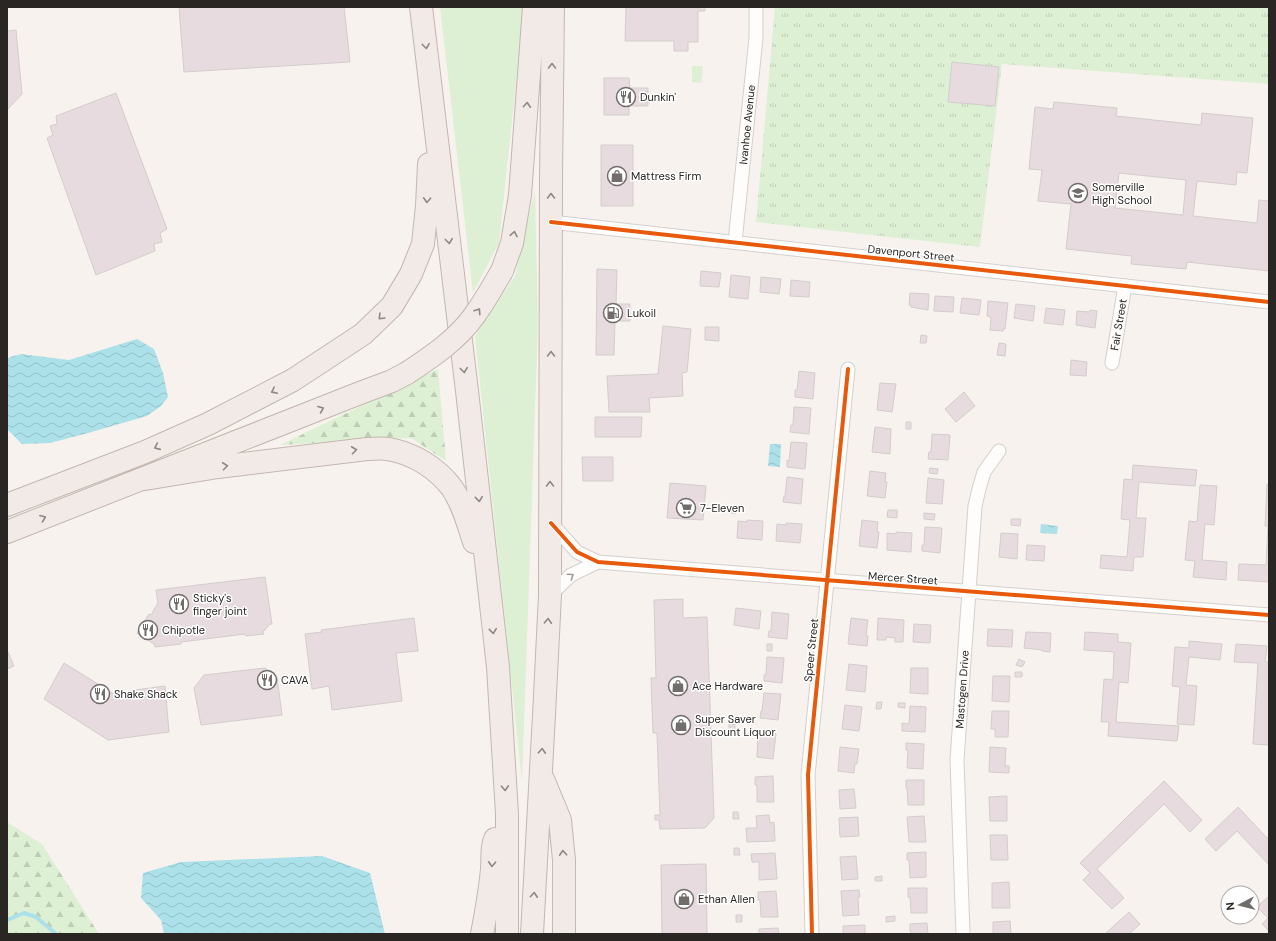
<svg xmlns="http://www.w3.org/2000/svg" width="1276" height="941" viewBox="0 0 1276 941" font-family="'DM Sans',sans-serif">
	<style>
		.grass { fill: #ddf0d4 }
		.forest { fill: url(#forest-firs) }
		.park { fill: url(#park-tufts) }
		.water { fill: url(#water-waves) }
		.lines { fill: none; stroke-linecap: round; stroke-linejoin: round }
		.stream { stroke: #ace1ea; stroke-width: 4 }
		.building { fill: #e8dbdf; stroke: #d2cdcc; fill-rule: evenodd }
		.minor-casing { stroke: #d4d0cc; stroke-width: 15 }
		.trunk-casing { stroke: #c3b7b0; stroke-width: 24 }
		.minor { stroke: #fefdfc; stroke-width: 13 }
		.trunk { stroke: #f2eae6; stroke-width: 22 }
		.trunk-bridge-casing { stroke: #c3b7b0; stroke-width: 24; stroke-linecap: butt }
		.trunk-bridge { stroke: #f2eae6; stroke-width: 22 }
		.cycleway-casing { stroke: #fff; stroke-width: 6 }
		.cycleway { stroke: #e8590c; stroke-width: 4 }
		.oneway { stroke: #8e8884 }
		.oneway2 { stroke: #9e9c9a }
		.labels { text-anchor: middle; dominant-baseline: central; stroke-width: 3; stroke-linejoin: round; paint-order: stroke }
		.poi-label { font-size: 11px; fill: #292623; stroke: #fff; text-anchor: start }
		.street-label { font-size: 11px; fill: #292623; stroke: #fff }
	</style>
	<defs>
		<pattern id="forest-firs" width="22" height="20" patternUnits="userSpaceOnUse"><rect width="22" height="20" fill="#ddf0d4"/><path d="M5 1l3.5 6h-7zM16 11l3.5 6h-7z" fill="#beceb6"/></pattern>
		<pattern id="park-tufts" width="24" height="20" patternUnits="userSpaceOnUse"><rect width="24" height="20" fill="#ddf0d4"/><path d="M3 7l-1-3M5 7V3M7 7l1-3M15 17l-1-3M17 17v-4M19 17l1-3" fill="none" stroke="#beceb6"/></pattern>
		<pattern id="water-waves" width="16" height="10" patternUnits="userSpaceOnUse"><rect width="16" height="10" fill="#ace1ea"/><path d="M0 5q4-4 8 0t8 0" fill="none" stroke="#94c1c8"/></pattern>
	</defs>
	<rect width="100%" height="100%" fill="#f7f2ed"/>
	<path class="grass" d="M 440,7 L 524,7 L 499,243 L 473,293 Z
		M 692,66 L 702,66 L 703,67 L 701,83 L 692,82 Z
		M 535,191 L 538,324 L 522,782 L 475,336 L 515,276 Z"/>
	<path class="forest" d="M 438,369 L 446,461 L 411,438 L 280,445 Z
		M 7,822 L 42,844 L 99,934 L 7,934 Z"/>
	<path class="park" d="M 775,7 L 1269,7 L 1269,84 L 1002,64 L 980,247 L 756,222 Z"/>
	<path class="water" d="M 137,339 L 154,349 L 163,373 L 168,397 L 161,406 L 147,416 L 88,433 L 50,443 L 22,444 L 7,429 L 7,359 L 10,357 L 21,354 L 69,360 Z
		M 770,444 L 781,444 L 780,467 L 768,466 Z
		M 1041,524 L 1058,526 L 1057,534 L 1040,533 Z
		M 322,856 L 370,873 L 385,934 L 164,934 L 161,920 L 141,898 L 143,873 L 181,862 Z"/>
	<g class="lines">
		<path class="stream" d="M 7,920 L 24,913 L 36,917 L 56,934"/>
	</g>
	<path class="building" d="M 179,7 L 344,7 L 350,62 L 184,72 Z
		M 626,7 L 705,7 L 705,11 L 698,11 L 698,42 L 688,42 L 688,51 L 674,51 L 674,41 L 625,41 Z
		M 16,30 L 22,94 L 7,110 L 7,31 Z
		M 952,62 L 999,67 L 995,106 L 948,102 Z
		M 604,78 L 629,78 L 630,88 L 648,88 L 648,106 L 629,106 L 629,115 L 604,115 Z
		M 116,93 L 167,229 L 160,233 L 162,242 L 154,244 L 155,251 L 96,275 L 47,138 L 53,135 L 50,126 L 57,124 L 56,116 Z
		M 1054,102 L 1117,108 L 1116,116 L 1201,125 L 1202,113 L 1253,118 L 1247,173 L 1237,172 L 1236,185 L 1197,181 L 1193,216 L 1257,223 L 1259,200 L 1269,201 L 1269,271 L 1187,262 L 1186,269 L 1131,264 L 1132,256 L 1066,249 L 1071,204 L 1038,201 L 1042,170 L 1029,169 L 1035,107 L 1053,109 ZM 1119,173 L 1186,180 L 1183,215 L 1115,208 Z
		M 601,145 L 633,145 L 633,206 L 601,206 Z
		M 597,269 L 617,270 L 616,304 L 630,304 L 630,321 L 615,321 L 614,355 L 596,355 Z
		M 701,271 L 721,273 L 719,287 L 700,286 Z
		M 731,275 L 750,277 L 748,299 L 729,297 Z
		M 761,277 L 781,279 L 779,294 L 760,292 Z
		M 791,280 L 810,282 L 809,297 L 790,296 Z
		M 910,293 L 929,294 L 928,310 L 911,307 L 911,305 L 909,305 Z
		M 935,296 L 954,297 L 953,312 L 934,311 Z
		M 962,298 L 981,300 L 979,315 L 960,313 Z
		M 988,301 L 1008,303 L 1005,329 L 1004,328 L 1003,331 L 990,330 L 991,317 L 987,316 Z
		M 1016,304 L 1035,306 L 1033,321 L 1014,318 Z
		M 1046,308 L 1065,310 L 1063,325 L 1044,323 Z
		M 1090,310 L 1097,311 L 1095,328 L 1076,325 L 1077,311 L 1089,312 Z
		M 663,326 L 691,329 L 687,372 L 682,373 L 683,396 L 649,398 L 650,412 L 609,412 L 607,376 L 658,374 Z
		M 705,327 L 719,327 L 719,341 L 705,340 Z
		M 921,335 L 927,336 L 926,343 L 920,343 Z
		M 999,343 L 1006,344 L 1005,356 L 997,355 Z
		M 1071,360 L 1087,362 L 1086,376 L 1070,375 Z
		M 799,371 L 815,373 L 813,399 L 795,397 L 795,390 L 797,390 Z
		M 880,383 L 896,384 L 892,412 L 877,410 Z
		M 964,392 L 975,406 L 956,422 L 945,409 Z
		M 794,407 L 811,408 L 809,434 L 790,432 L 791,425 L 793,425 Z
		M 595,417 L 642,417 L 641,437 L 595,437 Z
		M 906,422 L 911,422 L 911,429 L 906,429 Z
		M 875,427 L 891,429 L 890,454 L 872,452 Z
		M 932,434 L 950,435 L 948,460 L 928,459 L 929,452 L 931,452 Z
		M 791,442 L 807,443 L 805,469 L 787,467 L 787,460 L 789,461 Z
		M 582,457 L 613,457 L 613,481 L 583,481 Z
		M 1133,465 L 1197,470 L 1195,486 L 1139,482 L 1136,518 L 1146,518 L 1143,557 L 1134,557 L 1133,571 L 1100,568 L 1101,555 L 1127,557 L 1130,520 L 1121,519 L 1124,479 L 1132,480 Z
		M 930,468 L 938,469 L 937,474 L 929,473 Z
		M 870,471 L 886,473 L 885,482 L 887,482 L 885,498 L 867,496 Z
		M 787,477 L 803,479 L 801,504 L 783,502 L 784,496 L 785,496 Z
		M 928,478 L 944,480 L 942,504 L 926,503 Z
		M 670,483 L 706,486 L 703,520 L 667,518 Z
		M 1267,484 L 1269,484 L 1269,582 L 1238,580 L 1239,564 L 1266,565 L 1268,526 L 1265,526 Z
		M 1200,485 L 1217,486 L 1214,525 L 1205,524 L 1202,560 L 1227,562 L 1226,580 L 1193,577 L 1195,561 L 1185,560 L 1189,521 L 1197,522 Z
		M 731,507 L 735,507 L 735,514 L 731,513 Z
		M 888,510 L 897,510 L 897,518 L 887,517 Z
		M 924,513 L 935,514 L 934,520 L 924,519 Z
		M 1011,519 L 1021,519 L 1020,526 L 1011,525 Z
		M 747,520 L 763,521 L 762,540 L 737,538 L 738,521 L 747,522 Z
		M 862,520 L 878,522 L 877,531 L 879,532 L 877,548 L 859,546 Z
		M 786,523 L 802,524 L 800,543 L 776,541 L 777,524 L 786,525 Z
		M 925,527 L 942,528 L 940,553 L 922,551 L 922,545 L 924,545 Z
		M 896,532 L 912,533 L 911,552 L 887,550 L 887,533 L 896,534 Z
		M 1001,533 L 1018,534 L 1017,559 L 999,557 Z
		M 1027,545 L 1045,546 L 1044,561 L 1026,560 Z
		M 265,577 L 272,624 L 270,624 L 263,632 L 264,634 L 246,636 L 245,634 L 181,642 L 181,644 L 155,647 L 154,644 L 137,633 L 149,614 L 151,615 L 158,603 L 156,590 Z
		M 683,599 L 683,618 L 707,617 L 714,818 L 705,828 L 660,829 L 659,820 L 655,820 L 655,815 L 660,815 L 657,733 L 653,733 L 651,678 L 656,678 L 654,600 Z
		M 736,608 L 761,611 L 759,629 L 734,625 Z
		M 772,612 L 789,614 L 787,639 L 768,637 L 769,631 L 771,631 Z
		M 414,618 L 418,651 L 396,653 L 402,701 L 332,710 L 329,686 L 312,689 L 305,634 L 322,632 L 321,630 Z
		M 851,618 L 868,620 L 866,635 L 868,636 L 867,646 L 848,644 Z
		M 878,618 L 904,620 L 903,642 L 895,642 L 895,638 L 886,637 L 886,640 L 877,640 Z
		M 914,624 L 931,625 L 930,643 L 913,642 Z
		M 988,629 L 1013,630 L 1012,647 L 987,646 Z
		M 1026,632 L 1051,633 L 1050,652 L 1042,651 L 1042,650 L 1024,648 Z
		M 1085,632 L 1118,634 L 1118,642 L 1131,643 L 1128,683 L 1119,682 L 1116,722 L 1179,726 L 1177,741 L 1108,736 L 1109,722 L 1101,722 L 1104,679 L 1113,680 L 1114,652 L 1084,650 Z
		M 1189,641 L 1222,644 L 1220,660 L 1189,657 L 1186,685 L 1197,686 L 1194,725 L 1177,724 L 1180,687 L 1172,686 L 1175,647 L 1189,648 Z
		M 767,644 L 772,644 L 772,651 L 767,651 Z
		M 1236,644 L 1267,646 L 1265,662 L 1269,662 L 1269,745 L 1253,744 L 1258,663 L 1234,662 Z
		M 7,650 L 14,666 L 7,669 Z
		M 767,657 L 784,658 L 782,683 L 764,681 L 764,675 L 766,675 Z
		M 1019,659 L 1025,662 L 1022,667 L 1016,665 Z
		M 64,663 L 114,694 L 134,692 L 135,690 L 165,686 L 169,732 L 108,740 L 44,699 Z
		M 849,664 L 867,666 L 865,692 L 846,690 Z
		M 265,668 L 277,677 L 282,715 L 201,725 L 194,688 L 204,675 Z
		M 911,668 L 928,668 L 928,694 L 910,693 Z
		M 1015,672 L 1022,672 L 1022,677 L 1015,677 Z
		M 993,676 L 1010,676 L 1009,702 L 992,701 Z
		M 764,693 L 781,694 L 778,720 L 760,718 L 761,711 L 762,711 Z
		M 877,702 L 882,702 L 881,709 L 876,709 Z
		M 898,703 L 905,703 L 905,708 L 898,707 Z
		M 845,705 L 862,707 L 859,731 L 842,729 Z
		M 910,706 L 926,707 L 925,732 L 902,731 L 902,723 L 909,724 Z
		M 992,711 L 1009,711 L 1008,737 L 995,737 L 995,729 L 991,729 Z
		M 729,724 L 735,724 L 735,731 L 729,731 Z
		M 758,732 L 776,734 L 773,759 L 757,757 Z
		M 906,743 L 924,744 L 923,769 L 907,768 L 908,750 L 906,750 Z
		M 840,747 L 859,749 L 857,764 L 855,764 L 854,773 L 838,771 Z
		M 990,747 L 1006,748 L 1005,766 L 1009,766 L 1009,773 L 989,772 Z
		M 773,776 L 774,802 L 757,802 L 757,785 L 755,785 L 755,777 Z
		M 906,780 L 924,780 L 924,805 L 908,805 L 907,788 L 906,788 Z
		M 1164,781 L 1202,820 L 1190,832 L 1164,804 L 1097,869 L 1124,898 L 1112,909 L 1083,880 L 1090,873 L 1080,863 Z
		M 854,789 L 856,808 L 840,809 L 839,790 Z
		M 1007,796 L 1007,821 L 990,821 L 989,797 Z
		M 1238,807 L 1269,840 L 1269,865 L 1237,831 L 1216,851 L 1205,839 Z
		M 733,812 L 738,812 L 739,819 L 733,819 Z
		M 769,815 L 770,823 L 774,822 L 775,841 L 747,842 L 746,828 L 757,828 L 756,816 Z
		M 924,816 L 926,842 L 909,842 L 907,817 Z
		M 858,817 L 859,836 L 840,837 L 839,818 Z
		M 990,835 L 1007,835 L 1008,860 L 991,860 Z
		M 734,848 L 739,848 L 740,855 L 734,855 Z
		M 926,852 L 926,877 L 910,878 L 909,860 L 907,860 L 907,853 Z
		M 775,853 L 777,879 L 759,880 L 759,862 L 752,862 L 751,854 Z
		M 856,856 L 858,879 L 842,880 L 840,857 Z
		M 706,864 L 707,934 L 662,934 L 661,865 Z
		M 882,876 L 882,881 L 875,881 L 875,877 Z
		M 1009,882 L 1010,908 L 992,908 L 992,883 Z
		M 908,888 L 927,888 L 927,913 L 911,913 L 910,897 L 908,897 Z
		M 859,890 L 860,897 L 858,897 L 859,915 L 843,916 L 841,891 Z
		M 776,891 L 778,917 L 761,917 L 760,900 L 758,900 L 758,892 Z
		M 1269,896 L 1269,931 L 1262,924 L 1268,918 L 1257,907 Z
		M 1129,912 L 1140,924 L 1129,934 L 1105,934 Z
		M 736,915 L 742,915 L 742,922 L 736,922 Z
		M 895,916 L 895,921 L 886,922 L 886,917 Z
		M 1010,921 L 1011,934 L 993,934 L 993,922 Z
		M 927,923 L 928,934 L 912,934 L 912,932 L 910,932 L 910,924 Z
		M 865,925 L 865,934 L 843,934 L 843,926 Z
		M 778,928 L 779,934 L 759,934 L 759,929 Z"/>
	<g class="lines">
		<defs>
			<g id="minor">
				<path d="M 551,222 L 1269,302"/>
				<path id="s1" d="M 735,242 L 756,38 L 756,7"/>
				<path id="s2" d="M 1112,363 L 1125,286"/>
				<path d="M 551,523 L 577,552 L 598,562 L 1269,615"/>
				<path d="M 550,595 L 571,575 L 598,562"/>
				<path d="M 812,934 L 808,775 L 848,369"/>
				<path id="s3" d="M 963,934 L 957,760 L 975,506 L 979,489 L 984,472 L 999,451"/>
			</g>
			<path id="trunk" d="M 421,7 L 467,391 L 498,667 L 507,814 L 507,934
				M 502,271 L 512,243 L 520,195 L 534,7
				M 145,479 L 218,467 L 367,449 C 374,449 381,448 388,449 C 413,453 437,468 452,488 C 463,504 468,524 474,542
				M 7,505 L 145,452 L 208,424 L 293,380 L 363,334 L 392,306 L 411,274 L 423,244 L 427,206 L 429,164
				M 7,532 L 360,393 L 392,381 L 407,373
				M 543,779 L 560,820 L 564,860 L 564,934
				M 482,934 C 486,913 490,891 492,869 C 493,859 491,848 495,839
				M 532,934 L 544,715 L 550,595 L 551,179 L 553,7"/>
		</defs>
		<use href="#minor" class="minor-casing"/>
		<use href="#trunk" class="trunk-casing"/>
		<use href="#minor" class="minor"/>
		<use href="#trunk" class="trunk"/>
		<defs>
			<path id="trunk-bridge" d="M 407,373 C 431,357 457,340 474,316 C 485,301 493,286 502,271"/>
		</defs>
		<use href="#trunk-bridge" class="trunk-bridge-casing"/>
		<use href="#trunk-bridge" class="trunk-bridge"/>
		<defs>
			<path id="cycleway" d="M 551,222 L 1269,302
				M 551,523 L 577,552 L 598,562 L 1269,615
				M 812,934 L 808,775 L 848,369"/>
		</defs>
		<use href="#cycleway" class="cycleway-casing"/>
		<use href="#cycleway" class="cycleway"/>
	</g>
	<defs><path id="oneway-chevron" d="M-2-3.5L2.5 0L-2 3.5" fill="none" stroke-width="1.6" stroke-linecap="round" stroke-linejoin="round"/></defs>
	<g class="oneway">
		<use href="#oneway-chevron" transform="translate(426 46) rotate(83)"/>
		<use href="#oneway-chevron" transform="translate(552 66) rotate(-90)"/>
		<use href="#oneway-chevron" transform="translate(527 105) rotate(-86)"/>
		<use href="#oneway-chevron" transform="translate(551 196) rotate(-90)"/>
		<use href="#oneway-chevron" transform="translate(427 200) rotate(93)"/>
		<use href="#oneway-chevron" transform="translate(514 234) rotate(-79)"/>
		<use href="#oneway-chevron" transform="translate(449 241) rotate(83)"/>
		<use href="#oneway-chevron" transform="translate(478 311) rotate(-57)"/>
		<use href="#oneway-chevron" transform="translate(381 317) rotate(135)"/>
		<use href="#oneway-chevron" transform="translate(551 354) rotate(-90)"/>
		<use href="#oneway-chevron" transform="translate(464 370) rotate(83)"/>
		<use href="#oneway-chevron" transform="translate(274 391) rotate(153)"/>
		<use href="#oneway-chevron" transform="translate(321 409) rotate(-22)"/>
		<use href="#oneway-chevron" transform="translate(157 447) rotate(156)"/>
		<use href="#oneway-chevron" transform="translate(354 450) rotate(-7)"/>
		<use href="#oneway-chevron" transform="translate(225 466) rotate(-7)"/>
		<use href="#oneway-chevron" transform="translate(550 484) rotate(-90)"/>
		<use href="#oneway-chevron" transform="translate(479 499) rotate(84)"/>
		<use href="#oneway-chevron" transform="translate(43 518) rotate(-21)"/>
		<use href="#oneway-chevron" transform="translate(548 621) rotate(-87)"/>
		<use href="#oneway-chevron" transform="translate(493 631) rotate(84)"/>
		<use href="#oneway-chevron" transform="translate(542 751) rotate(-87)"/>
		<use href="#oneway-chevron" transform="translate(505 788) rotate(87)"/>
		<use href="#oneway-chevron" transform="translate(563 853) rotate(-93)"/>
		<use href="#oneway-chevron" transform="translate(492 864) rotate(93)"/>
		<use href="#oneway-chevron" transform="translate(534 895) rotate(-86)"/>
	</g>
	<use class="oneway2" href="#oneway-chevron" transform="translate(571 576) rotate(-35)"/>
	<defs>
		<symbol id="restaurant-ring" viewBox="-11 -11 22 22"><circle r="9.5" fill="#fff" stroke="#716d6a" stroke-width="1.5"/><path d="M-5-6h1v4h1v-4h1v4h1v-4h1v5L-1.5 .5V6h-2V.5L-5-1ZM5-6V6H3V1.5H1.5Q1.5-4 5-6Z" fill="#716d6a"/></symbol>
		<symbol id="shop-ring" viewBox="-11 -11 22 22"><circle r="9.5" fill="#fff" stroke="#716d6a" stroke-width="1.5"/><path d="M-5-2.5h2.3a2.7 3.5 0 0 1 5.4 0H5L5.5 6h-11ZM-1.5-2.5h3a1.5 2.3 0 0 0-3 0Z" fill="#716d6a"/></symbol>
		<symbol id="school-ring" viewBox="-11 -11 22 22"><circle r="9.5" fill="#fff" stroke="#716d6a" stroke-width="1.5"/><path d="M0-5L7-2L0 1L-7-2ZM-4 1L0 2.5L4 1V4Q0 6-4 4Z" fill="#716d6a"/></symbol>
		<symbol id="fuel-ring" viewBox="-11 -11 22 22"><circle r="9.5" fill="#fff" stroke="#716d6a" stroke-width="1.5"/><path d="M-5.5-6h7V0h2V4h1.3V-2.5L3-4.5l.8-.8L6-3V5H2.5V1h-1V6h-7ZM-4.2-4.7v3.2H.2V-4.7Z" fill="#716d6a"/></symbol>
		<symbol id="supermarket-ring" viewBox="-11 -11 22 22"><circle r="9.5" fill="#fff" stroke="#716d6a" stroke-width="1.5"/><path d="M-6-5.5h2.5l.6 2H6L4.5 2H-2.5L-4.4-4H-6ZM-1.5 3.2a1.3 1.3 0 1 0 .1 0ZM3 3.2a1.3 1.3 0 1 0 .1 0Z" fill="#716d6a"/></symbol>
	</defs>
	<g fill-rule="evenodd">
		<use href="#restaurant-ring" x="615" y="86" width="22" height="22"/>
		<use href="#shop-ring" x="606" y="165" width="22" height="22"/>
		<use href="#school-ring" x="1067" y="182" width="22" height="22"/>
		<use href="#fuel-ring" x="602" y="302" width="22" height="22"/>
		<use href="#supermarket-ring" x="675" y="497" width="22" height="22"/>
		<use href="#restaurant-ring" x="168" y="593" width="22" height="22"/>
		<use href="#restaurant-ring" x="137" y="619" width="22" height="22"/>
		<use href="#restaurant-ring" x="256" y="669" width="22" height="22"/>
		<use href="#shop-ring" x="667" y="675" width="22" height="22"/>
		<use href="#restaurant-ring" x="89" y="683" width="22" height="22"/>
		<use href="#shop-ring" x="670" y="714" width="22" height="22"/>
		<use href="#shop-ring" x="673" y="888" width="22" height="22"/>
	</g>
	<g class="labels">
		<g class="poi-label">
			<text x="640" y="97">Dunkin'</text>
			<text x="631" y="176">Mattress Firm</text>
			<text x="1092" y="187">Somerville<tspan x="1092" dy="13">High School</tspan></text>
			<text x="627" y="313">Lukoil</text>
			<text x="700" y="508">7-Eleven</text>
			<text x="193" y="598">Sticky's<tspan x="193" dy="13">finger joint</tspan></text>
			<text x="162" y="630">Chipotle</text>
			<text x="281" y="680">CAVA</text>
			<text x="692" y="686">Ace Hardware</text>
			<text x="114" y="694">Shake Shack</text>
			<text x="695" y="719">Super Saver<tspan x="695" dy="13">Discount Liquor</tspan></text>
			<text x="698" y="899">Ethan Allen</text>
		</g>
		<g class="street-label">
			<text stroke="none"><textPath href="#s1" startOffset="118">Ivanhoe Avenue</textPath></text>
			<text transform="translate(911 253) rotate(6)">Davenport Street</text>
			<text stroke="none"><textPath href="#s2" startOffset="39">Fair Street</textPath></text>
			<text transform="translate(903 578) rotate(4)">Mercer Street</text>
			<text transform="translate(811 650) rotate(-84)">Speer Street</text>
			<text stroke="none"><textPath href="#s3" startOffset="245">Mastogen Drive</textPath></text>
		</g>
	</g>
	<rect width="1276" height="941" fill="none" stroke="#292623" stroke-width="16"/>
	<g transform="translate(1240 905) rotate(263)"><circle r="19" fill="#ffffff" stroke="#a9a8a7"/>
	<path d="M0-3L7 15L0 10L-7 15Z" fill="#716d6a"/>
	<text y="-6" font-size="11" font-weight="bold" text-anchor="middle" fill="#292623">N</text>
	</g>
</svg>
